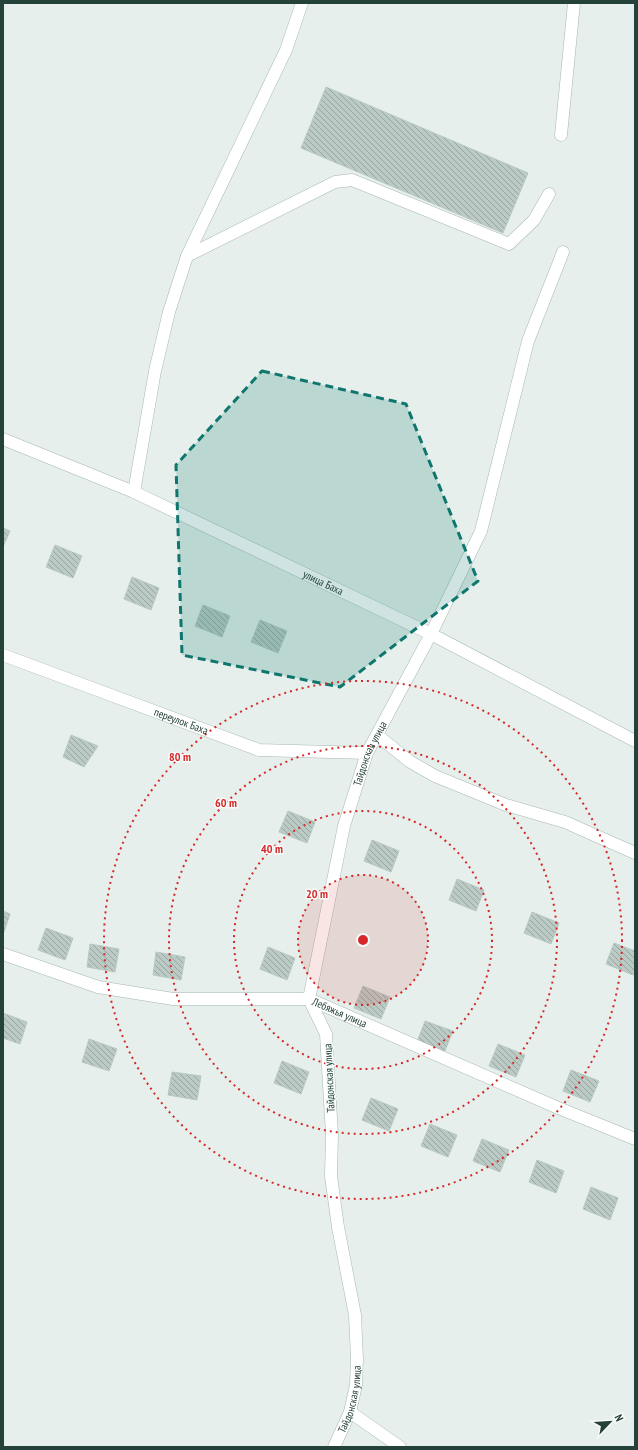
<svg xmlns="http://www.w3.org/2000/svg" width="638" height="1450" viewBox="0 0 638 1450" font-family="'PT Sans Narrow',sans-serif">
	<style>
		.building { fill: url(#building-back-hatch); stroke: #b8c9c2 }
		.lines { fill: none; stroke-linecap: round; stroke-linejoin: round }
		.minor-casing { stroke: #a8b8b2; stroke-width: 13 }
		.minor { stroke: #fff; stroke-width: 12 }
		.marked { fill: #0f766e; fill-opacity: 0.2; stroke: #0f766e; stroke-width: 3; stroke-dasharray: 8 5; stroke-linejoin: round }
		.ring { fill: none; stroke: #d62828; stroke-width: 2; stroke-dasharray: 2 4 }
		.labels { text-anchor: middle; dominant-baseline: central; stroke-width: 3; stroke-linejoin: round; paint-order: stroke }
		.street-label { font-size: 11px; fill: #24423a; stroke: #f7fbf9 }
		.centre { fill: #d62828; stroke: #f7fbf9; stroke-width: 2 }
		.ring-label { font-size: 12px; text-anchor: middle; font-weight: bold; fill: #d62828; stroke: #f7fbf9; stroke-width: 3; stroke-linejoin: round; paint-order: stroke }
	</style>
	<defs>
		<pattern id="building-back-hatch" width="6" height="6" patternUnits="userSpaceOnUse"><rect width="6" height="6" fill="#bbcac4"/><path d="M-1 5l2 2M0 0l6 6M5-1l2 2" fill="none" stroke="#98a6a0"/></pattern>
	</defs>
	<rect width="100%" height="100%" fill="#e6efeb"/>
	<path class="building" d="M 326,87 L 528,173 L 503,233 L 301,148 Z
		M 3,528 L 10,531 L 3,547 Z
		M 55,545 L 82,556 L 73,578 L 46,567 Z
		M 132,577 L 159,588 L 151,610 L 124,599 Z
		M 203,605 L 230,616 L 222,637 L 195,626 Z
		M 260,620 L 287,631 L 278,653 L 251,642 Z
		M 71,735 L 98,746 L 84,767 L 63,757 Z
		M 288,811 L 315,822 L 307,843 L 279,832 Z
		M 372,840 L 399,851 L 391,872 L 364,861 Z
		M 457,879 L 484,890 L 476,911 L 449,900 Z
		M 3,911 L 10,914 L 3,935 Z
		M 532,912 L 559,923 L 551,944 L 524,933 Z
		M 46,928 L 73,938 L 65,960 L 38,950 Z
		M 614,943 L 635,951 L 635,969 L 633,975 L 606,964 Z
		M 90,944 L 119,949 L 115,972 L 87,967 Z
		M 268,947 L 295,958 L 287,980 L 260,969 Z
		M 156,952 L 185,957 L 181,980 L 153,975 Z
		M 363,986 L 390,997 L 381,1019 L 354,1008 Z
		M 3,1013 L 27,1022 L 20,1044 L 3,1038 Z
		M 425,1021 L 453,1031 L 444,1053 L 417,1042 Z
		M 89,1039 L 117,1049 L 109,1071 L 82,1062 Z
		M 498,1044 L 525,1055 L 516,1077 L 489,1066 Z
		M 282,1061 L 309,1072 L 301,1094 L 274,1083 Z
		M 571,1070 L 599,1081 L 590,1102 L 563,1091 Z
		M 172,1072 L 201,1076 L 197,1100 L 168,1095 Z
		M 371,1098 L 398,1109 L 389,1131 L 362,1120 Z
		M 430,1124 L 457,1135 L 448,1157 L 421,1146 Z
		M 482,1139 L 509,1150 L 500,1172 L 473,1161 Z
		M 537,1160 L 564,1171 L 556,1193 L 529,1182 Z
		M 591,1187 L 618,1198 L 610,1220 L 583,1209 Z"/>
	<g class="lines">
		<defs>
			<g id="minor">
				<path d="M 561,135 L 574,3"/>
				<path d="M 187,256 L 335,182 L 352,180 L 509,244 L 534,220 L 549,194"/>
				<path id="s1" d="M 3,439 L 134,492 L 431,634 L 635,741"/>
				<path d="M 134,492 L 155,371 L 169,312 L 187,256 L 286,50 L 302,3"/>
				<path id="s2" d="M 3,655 L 259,750 L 367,753"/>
				<path d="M 377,735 L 409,761 L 435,776 L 506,805 L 565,822 L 635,853"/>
				<path id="s3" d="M 3,954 L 98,987 L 173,999 L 309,999 L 556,1107 L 635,1139"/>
				<path d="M 350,1412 L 400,1447"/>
				<path id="s4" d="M 334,1447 L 350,1412 L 356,1385 L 357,1359 L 355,1315 L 338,1227 L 331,1176 L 332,1135 L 326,1034 L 309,999 L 344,826 L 367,753 L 431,634 L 481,531 L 528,341 L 563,252"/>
			</g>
		</defs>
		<use href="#minor" class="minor-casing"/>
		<use href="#minor" class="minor"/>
	</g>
	<path class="marked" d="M 262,371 L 406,404 L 478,581 L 340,687 L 182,655 L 176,465 Z"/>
	<circle cx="363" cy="940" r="65" fill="#d62828" fill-opacity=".12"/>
	<g class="ring">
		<circle cx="363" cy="940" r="65"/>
		<circle cx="363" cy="940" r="129"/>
		<circle cx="363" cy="940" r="194"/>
		<circle cx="363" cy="940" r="259"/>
	</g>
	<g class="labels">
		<g class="street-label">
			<text stroke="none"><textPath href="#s1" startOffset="351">улица Баха</textPath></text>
			<text stroke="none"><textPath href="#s2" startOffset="190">переулок Баха</textPath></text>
			<text stroke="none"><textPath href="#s4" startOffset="712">Тайдонская улица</textPath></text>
			<text stroke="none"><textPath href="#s3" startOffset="346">Лебяжья улица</textPath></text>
			<text transform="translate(329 1078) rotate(-93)">Тайдонская улица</text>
			<text stroke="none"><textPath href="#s4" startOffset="51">Тайдонская улица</textPath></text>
		</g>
	</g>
	<circle cx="363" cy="940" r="6" class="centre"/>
	<g class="ring-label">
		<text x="180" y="761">80 m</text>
		<text x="226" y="807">60 m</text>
		<text x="272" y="853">40 m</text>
		<text x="317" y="898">20 m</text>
	</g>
	<rect width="638" height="1450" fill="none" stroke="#24423a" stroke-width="8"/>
	<g transform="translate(610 1422) rotate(65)" stroke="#f7fbf9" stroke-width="3" paint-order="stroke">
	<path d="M0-3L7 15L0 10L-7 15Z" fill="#24423a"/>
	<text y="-6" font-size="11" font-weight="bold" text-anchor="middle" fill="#24423a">N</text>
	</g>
</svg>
